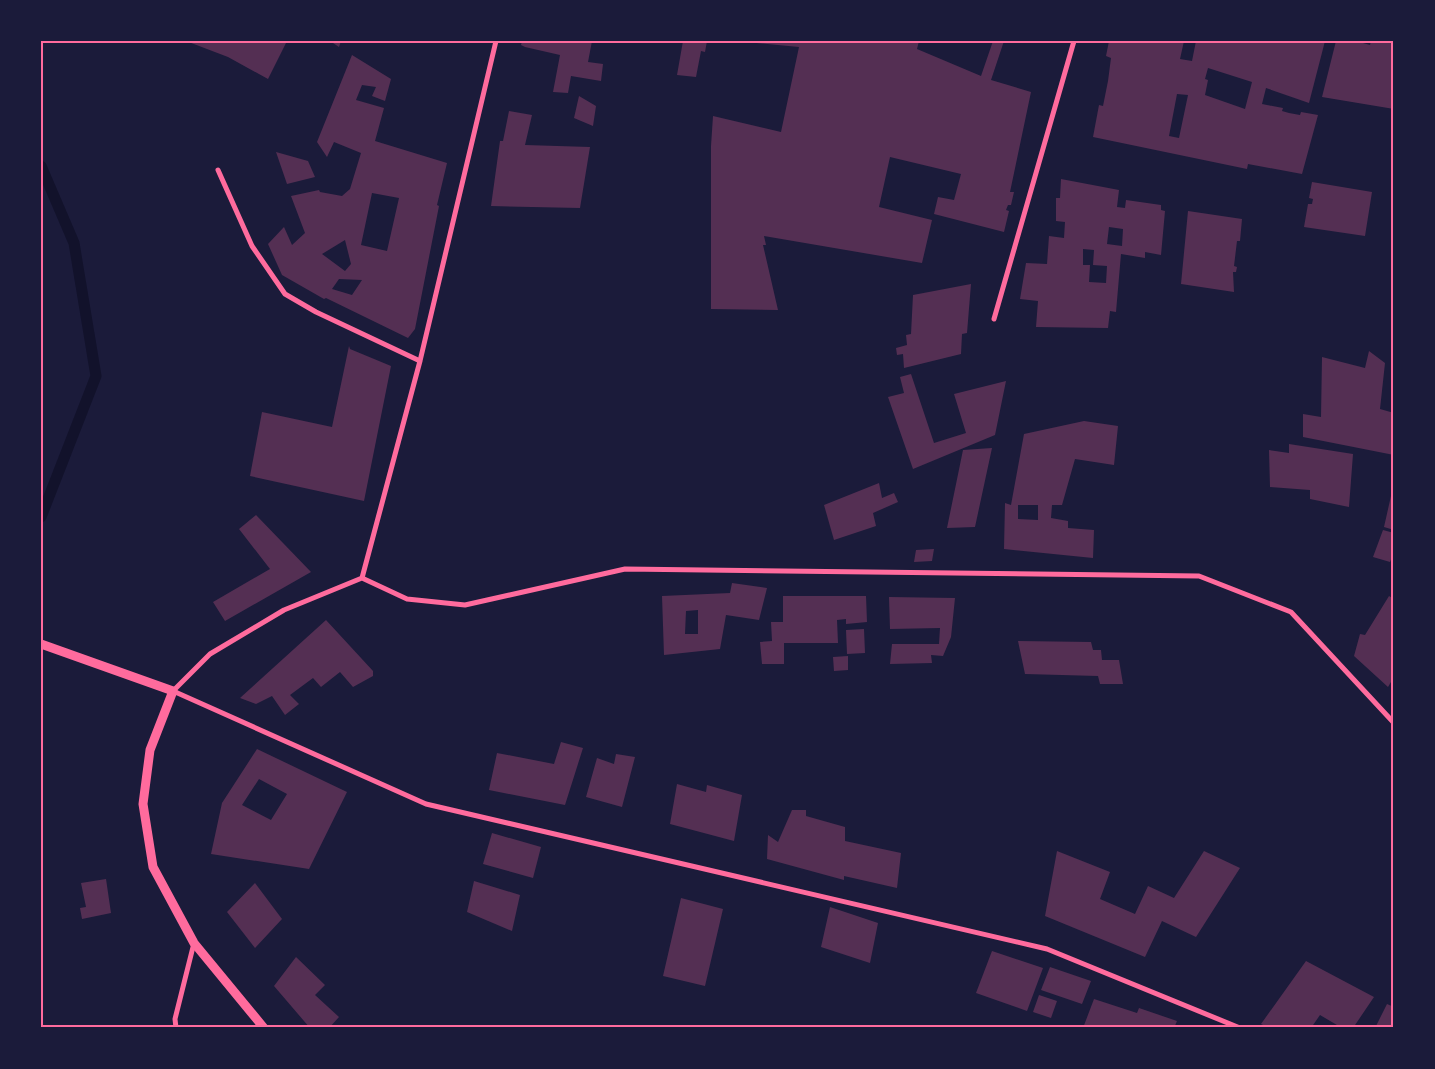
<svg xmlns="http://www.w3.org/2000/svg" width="1435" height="1069" viewBox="0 0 1435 1069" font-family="'Work Sans',sans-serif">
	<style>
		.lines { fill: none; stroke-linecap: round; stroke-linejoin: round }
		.stream { stroke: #12122b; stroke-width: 11 }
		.building { fill: #542f53; fill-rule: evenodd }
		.minor { stroke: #ff6b9d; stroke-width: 5 }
		.tertiary { stroke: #ff6b9d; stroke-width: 9 }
		.neatline { fill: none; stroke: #ff6b9d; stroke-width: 2 }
	</style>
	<rect width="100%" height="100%" fill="#1b1b3a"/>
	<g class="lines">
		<path class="stream" d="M 41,166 L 74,243 L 96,376 L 41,517"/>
	</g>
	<path class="building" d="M 186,41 L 287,41 L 268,79 L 228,57 Z
		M 330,41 L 341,41 L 339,47 Z
		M 522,41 L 592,41 L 588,62 L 603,64 L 601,81 L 571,76 L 568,93 L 553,92 L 560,55 L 525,47 L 521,45 Z
		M 683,41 L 707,41 L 705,52 L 701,51 L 696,77 L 677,75 Z
		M 736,41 L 919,41 L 917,49 L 981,76 L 993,41 L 1004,41 L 991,80 L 1031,92 L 1010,192 L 1014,192 L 1011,205 L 1008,205 L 1006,210 L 1009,211 L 1004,232 L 934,214 L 938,197 L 954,200 L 961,174 L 890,157 L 879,207 L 932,220 L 922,263 L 764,236 L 766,245 L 763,245 L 778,310 L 711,309 L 711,146 L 713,116 L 781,132 L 799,47 Z
		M 1109,41 L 1184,41 L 1180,59 L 1192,61 L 1196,41 L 1325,41 L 1309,103 L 1266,88 L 1262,104 L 1283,108 L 1282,111 L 1289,113 L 1300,115 L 1301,112 L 1318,115 L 1302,174 L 1248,164 L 1247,169 L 1093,137 L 1099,105 L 1103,106 L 1108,81 L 1111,58 L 1106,56 ZM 1208,68 L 1252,82 L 1245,109 L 1205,95 L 1208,80 L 1205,79 ZM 1177,94 L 1188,95 L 1179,138 L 1169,136 Z
		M 1336,41 L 1356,41 L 1370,45 L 1371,41 L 1394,41 L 1394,109 L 1322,97 Z
		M 352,55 L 391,79 L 385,101 L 372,96 L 376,87 L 362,85 L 356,100 L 384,108 L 375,141 L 447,163 L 437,205 L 439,206 L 415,329 L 408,338 L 326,298 L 324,299 L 282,275 L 268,244 L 284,227 L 292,245 L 305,233 L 291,196 L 319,190 L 320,192 L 342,196 L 350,189 L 361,153 L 334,142 L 327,157 L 317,142 ZM 372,193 L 399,198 L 387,251 L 361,245 ZM 345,240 L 351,264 L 345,271 L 322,254 ZM 339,279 L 362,280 L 352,295 L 332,289 Z
		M 579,96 L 596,106 L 593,126 L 574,118 Z
		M 509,111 L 532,115 L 525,145 L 590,147 L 580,208 L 491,206 L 500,141 L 503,141 Z
		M 276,152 L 308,161 L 315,177 L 287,184 Z
		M 1061,179 L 1119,190 L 1117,207 L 1125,208 L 1126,200 L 1161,205 L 1161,210 L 1165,211 L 1161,255 L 1145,252 L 1145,258 L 1121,254 L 1116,312 L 1110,311 L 1108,328 L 1036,327 L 1038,301 L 1020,299 L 1026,263 L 1047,264 L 1049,236 L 1064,238 L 1065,222 L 1056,221 L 1056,198 L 1060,198 ZM 1109,227 L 1123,229 L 1122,246 L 1107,244 ZM 1083,249 L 1094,250 L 1093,265 L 1107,266 L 1106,283 L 1089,282 L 1090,265 L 1083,265 Z
		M 1312,182 L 1372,192 L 1365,236 L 1304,227 L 1308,204 L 1312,204 L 1313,199 L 1309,198 Z
		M 1188,211 L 1242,219 L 1240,241 L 1237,241 L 1234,266 L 1237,267 L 1236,272 L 1233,272 L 1234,292 L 1181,284 Z
		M 971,284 L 967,333 L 962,334 L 961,354 L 904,368 L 903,354 L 897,355 L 896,348 L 907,345 L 906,335 L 911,334 L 913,295 Z
		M 349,346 L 350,349 L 391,366 L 364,501 L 250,476 L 262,412 L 332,427 Z
		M 1369,351 L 1385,363 L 1380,409 L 1394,413 L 1394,455 L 1303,437 L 1303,414 L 1321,417 L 1322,357 L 1365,368 Z
		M 911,374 L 934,443 L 966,433 L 954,394 L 1006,381 L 995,435 L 913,469 L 888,397 L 904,393 L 900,377 Z
		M 1084,421 L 1118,426 L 1114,465 L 1075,459 L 1062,505 L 1052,505 L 1051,518 L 1068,521 L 1068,528 L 1094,530 L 1093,558 L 1004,549 L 1005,503 L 1011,505 L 1024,434 ZM 1018,505 L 1038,505 L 1038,520 L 1018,519 Z
		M 1289,444 L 1353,454 L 1349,507 L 1310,499 L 1310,490 L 1270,487 L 1269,450 L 1289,453 Z
		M 992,448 L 975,527 L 947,528 L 963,450 Z
		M 879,483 L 882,498 L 894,493 L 898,502 L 873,513 L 876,526 L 834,540 L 824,505 Z
		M 1393,487 L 1394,487 L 1394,530 L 1384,527 Z
		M 256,515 L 311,572 L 225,621 L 213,602 L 270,569 L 239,529 Z
		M 1383,530 L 1394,533 L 1394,552 L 1390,562 L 1373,557 Z
		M 934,549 L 932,561 L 914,562 L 916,550 Z
		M 732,583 L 767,588 L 759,620 L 726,615 L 720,649 L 664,655 L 662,596 L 730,593 ZM 698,610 L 698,634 L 685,634 L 686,611 Z
		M 783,596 L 866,596 L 867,622 L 846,624 L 846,619 L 837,620 L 838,643 L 784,643 L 784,664 L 762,664 L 760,642 L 772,641 L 771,622 L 783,622 Z
		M 1389,596 L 1394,599 L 1394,677 L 1388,687 L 1354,656 L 1360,634 L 1365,635 Z
		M 889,597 L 955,598 L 951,637 L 943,656 L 931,655 L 932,663 L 890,664 L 892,644 L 939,644 L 940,628 L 890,629 Z
		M 326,620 L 373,671 L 373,676 L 353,687 L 340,672 L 321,687 L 313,678 L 290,695 L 299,704 L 285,715 L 272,696 L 256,704 L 240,698 Z
		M 864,629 L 865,653 L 847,654 L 846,630 Z
		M 1018,641 L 1091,642 L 1093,650 L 1101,650 L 1102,660 L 1119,660 L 1123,684 L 1100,684 L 1098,676 L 1025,674 Z
		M 848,656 L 848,670 L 834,671 L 833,657 Z
		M 561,742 L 583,748 L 565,805 L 489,790 L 497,753 L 554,764 Z
		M 257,749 L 347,792 L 309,869 L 211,854 L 222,803 ZM 259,779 L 287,794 L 271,820 L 242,805 Z
		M 616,754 L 635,757 L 622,807 L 586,797 L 597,758 L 614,764 Z
		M 677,784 L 706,792 L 707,785 L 742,795 L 734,841 L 670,824 Z
		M 792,810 L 806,810 L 806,816 L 845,827 L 845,841 L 901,853 L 897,888 L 844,876 L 844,880 L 767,859 L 768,835 L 778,842 Z
		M 492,833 L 541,847 L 533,878 L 483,864 Z
		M 1057,851 L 1110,872 L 1100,899 L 1135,914 L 1148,886 L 1174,898 L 1204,851 L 1240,868 L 1196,937 L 1162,921 L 1145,957 L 1045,916 Z
		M 106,879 L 111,913 L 82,919 L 80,908 L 86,907 L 81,883 Z
		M 474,881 L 520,895 L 512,931 L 467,912 Z
		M 255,883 L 282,919 L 255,948 L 227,912 Z
		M 681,898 L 723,909 L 705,986 L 663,976 Z
		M 830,907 L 878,923 L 870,963 L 821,947 Z
		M 992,951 L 1043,968 L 1027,1011 L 976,993 Z
		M 296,957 L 325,985 L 315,995 L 339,1017 L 329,1028 L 310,1028 L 274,986 Z
		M 1306,961 L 1374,997 L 1353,1028 L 1342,1028 L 1320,1015 L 1311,1028 L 1269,1028 L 1261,1024 Z
		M 1050,967 L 1091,981 L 1082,1004 L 1041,990 Z
		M 1039,995 L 1057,1001 L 1051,1018 L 1033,1012 Z
		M 1094,999 L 1137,1013 L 1139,1008 L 1177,1021 L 1174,1028 L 1083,1028 Z
		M 1387,1004 L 1394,1007 L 1394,1028 L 1375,1028 Z"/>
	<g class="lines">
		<path class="minor" d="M 496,41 L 420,361 L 362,578 L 284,610 L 210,654 L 173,691 L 426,804 L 1047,949 L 1240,1028
			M 218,170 L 252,246 L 285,294 L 316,312 L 420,361
			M 994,319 L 1074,41
			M 362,578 L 407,599 L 465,605 L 625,569 L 1199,576 L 1291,612 L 1394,723
			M 176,1028 L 175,1019 L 194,943"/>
		<path class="tertiary" d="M 41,644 L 173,691 L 150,750 L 143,804 L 153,867 L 194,943 L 264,1028"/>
	</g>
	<rect width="1435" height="1069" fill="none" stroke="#1b1b3a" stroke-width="85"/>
	<rect x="42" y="42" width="1350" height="984" class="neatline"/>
</svg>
